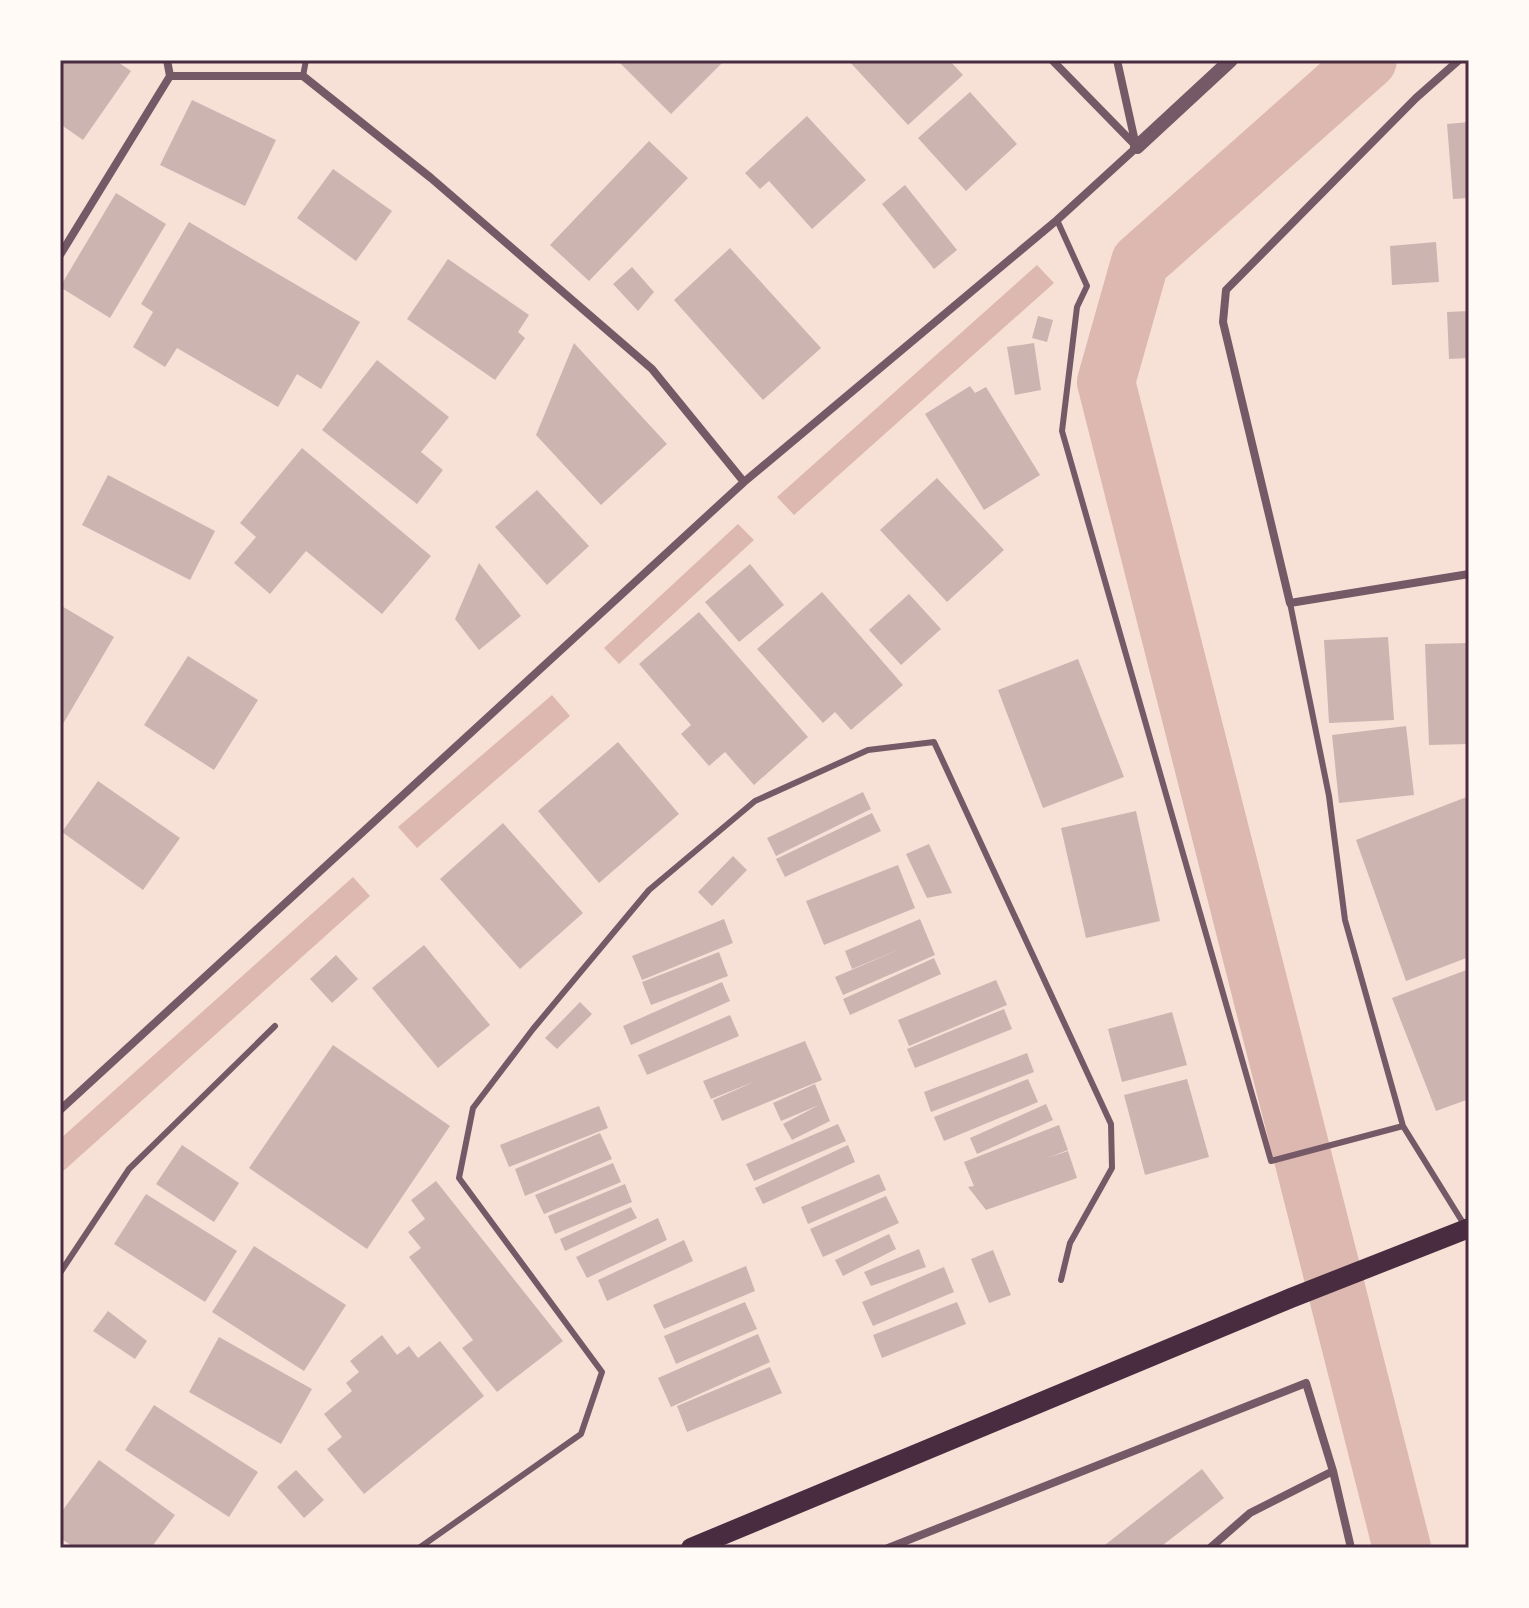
<svg xmlns="http://www.w3.org/2000/svg" width="1529" height="1608" viewBox="0 0 1529 1608" font-family="'Roboto Condensed',sans-serif">
	<style>
		.water { fill: #dcb8b0 }
		.lines { fill: none; stroke-linecap: round; stroke-linejoin: round }
		.canal { stroke: #dcb8b0; stroke-width: 58 }
		.building { fill: #ccb4b1 }
		.service { stroke: #755966; stroke-width: 6 }
		.minor { stroke: #755966; stroke-width: 8 }
		.tertiary { stroke: #755966; stroke-width: 14 }
		.primary { stroke: #4a2c40; stroke-width: 20 }
		.neatline { fill: none; stroke: #4a2c40; stroke-width: 3 }
	</style>
	<rect width="100%" height="100%" fill="#f7e1d7"/>
	<path class="water" d="M 1037,265 L 1054,283 L 794,515 L 777,497 Z
		M 738,524 L 754,540 L 619,664 L 604,648 Z
		M 552,695 L 570,716 L 417,848 L 398,827 Z
		M 353,877 L 370,896 L 60,1174 L 60,1139 Z"/>
	<g class="lines">
		<path class="canal" d="M 1368,60 L 1140,262 L 1106,382 L 1402,1548"/>
	</g>
	<path class="building" d="M 60,60 L 115,60 L 131,71 L 83,140 L 60,124 Z
		M 617,60 L 725,60 L 671,114 Z
		M 848,60 L 949,60 L 963,75 L 908,125 Z
		M 970,92 L 1017,144 L 966,191 L 918,138 Z
		M 192,100 L 276,140 L 245,206 L 160,165 Z
		M 807,116 L 866,180 L 812,229 L 769,181 L 760,189 L 745,173 Z
		M 1469,122 L 1469,198 L 1453,199 L 1447,124 Z
		M 649,141 L 688,178 L 589,281 L 550,245 Z
		M 333,169 L 392,211 L 356,261 L 297,218 Z
		M 905,185 L 957,250 L 934,269 L 882,204 Z
		M 116,193 L 166,224 L 110,318 L 60,287 Z
		M 189,222 L 360,322 L 321,389 L 297,374 L 278,407 L 177,348 L 165,367 L 133,347 L 153,312 L 141,304 Z
		M 1436,242 L 1439,282 L 1392,285 L 1390,246 Z
		M 730,248 L 821,348 L 763,400 L 674,300 Z
		M 448,259 L 529,315 L 518,332 L 525,338 L 495,380 L 407,319 Z
		M 632,267 L 654,292 L 638,311 L 613,284 Z
		M 1469,311 L 1469,358 L 1449,359 L 1447,312 Z
		M 1038,316 L 1053,320 L 1047,342 L 1032,338 Z
		M 574,343 L 667,444 L 601,505 L 536,435 Z
		M 1034,343 L 1041,390 L 1015,395 L 1007,347 Z
		M 377,360 L 449,417 L 421,452 L 443,470 L 417,504 L 322,430 Z
		M 970,386 L 975,393 L 986,387 L 1040,475 L 984,510 L 925,414 Z
		M 302,448 L 431,556 L 382,614 L 306,551 L 270,594 L 234,563 L 256,537 L 240,523 Z
		M 108,475 L 215,531 L 190,580 L 82,525 Z
		M 937,478 L 1004,550 L 947,602 L 880,530 Z
		M 537,490 L 589,546 L 547,585 L 495,527 Z
		M 479,563 L 521,616 L 479,650 L 455,619 Z
		M 750,564 L 784,605 L 739,642 L 705,602 Z
		M 822,592 L 903,685 L 851,730 L 835,712 L 823,723 L 757,649 Z
		M 909,594 L 941,629 L 901,665 L 869,630 Z
		M 60,605 L 114,637 L 60,729 Z
		M 699,612 L 808,737 L 754,785 L 725,752 L 709,766 L 681,734 L 691,725 L 639,664 Z
		M 1388,637 L 1394,720 L 1329,723 L 1324,640 Z
		M 1469,643 L 1469,744 L 1429,745 L 1425,644 Z
		M 188,656 L 258,700 L 214,770 L 144,725 Z
		M 1078,659 L 1124,777 L 1043,808 L 998,690 Z
		M 1406,726 L 1414,795 L 1339,803 L 1332,735 Z
		M 618,742 L 679,814 L 599,883 L 538,811 Z
		M 98,781 L 180,838 L 143,890 L 62,832 Z
		M 863,792 L 871,809 L 776,856 L 767,838 Z
		M 1469,796 L 1469,957 L 1406,981 L 1356,840 Z
		M 1136,811 L 1160,921 L 1086,938 L 1061,828 Z
		M 872,813 L 881,831 L 785,877 L 776,859 Z
		M 503,823 L 583,913 L 520,969 L 440,879 Z
		M 929,844 L 952,893 L 927,898 L 906,854 Z
		M 733,856 L 747,870 L 712,906 L 698,892 Z
		M 898,865 L 915,908 L 824,945 L 806,901 Z
		M 724,919 L 733,943 L 642,980 L 632,956 Z
		M 920,919 L 935,955 L 843,995 L 835,977 L 905,947 L 852,969 L 845,951 Z
		M 424,945 L 490,1025 L 438,1068 L 372,988 Z
		M 719,952 L 728,976 L 651,1005 L 642,982 Z
		M 336,955 L 358,979 L 332,1003 L 310,979 Z
		M 934,958 L 941,974 L 850,1015 L 843,999 Z
		M 1469,969 L 1469,1099 L 1436,1111 L 1392,998 Z
		M 996,980 L 1007,1005 L 909,1046 L 898,1020 Z
		M 722,982 L 730,1001 L 631,1045 L 623,1026 Z
		M 580,1002 L 592,1014 L 557,1049 L 545,1038 Z
		M 1004,1009 L 1012,1029 L 915,1068 L 907,1049 Z
		M 1172,1012 L 1187,1065 L 1122,1082 L 1108,1029 Z
		M 730,1015 L 739,1036 L 647,1075 L 638,1055 Z
		M 805,1041 L 822,1080 L 722,1121 L 713,1100 L 756,1081 L 711,1099 L 703,1081 Z
		M 333,1045 L 450,1126 L 367,1249 L 249,1168 Z
		M 1027,1053 L 1034,1072 L 931,1112 L 924,1092 Z
		M 1028,1079 L 1038,1102 L 944,1141 L 934,1117 Z
		M 1187,1079 L 1209,1157 L 1145,1175 L 1124,1095 Z
		M 815,1084 L 830,1121 L 792,1140 L 783,1124 L 819,1105 L 781,1121 L 773,1103 Z
		M 1046,1104 L 1053,1120 L 977,1154 L 970,1138 Z
		M 599,1106 L 608,1128 L 509,1167 L 500,1145 Z
		M 838,1124 L 846,1141 L 754,1181 L 746,1164 Z
		M 1059,1125 L 1068,1150 L 1047,1158 L 1068,1151 L 1077,1178 L 986,1210 L 968,1187 L 974,1186 L 964,1162 Z
		M 600,1133 L 612,1159 L 525,1196 L 515,1169 Z
		M 182,1145 L 239,1183 L 214,1222 L 156,1184 Z
		M 848,1145 L 855,1162 L 763,1204 L 755,1188 Z
		M 613,1163 L 621,1182 L 544,1214 L 535,1195 Z
		M 879,1174 L 886,1190 L 808,1224 L 801,1207 Z
		M 436,1181 L 563,1341 L 497,1392 L 462,1348 L 473,1340 L 409,1257 L 421,1248 L 408,1232 L 425,1219 L 411,1200 Z
		M 625,1184 L 632,1202 L 555,1234 L 548,1216 Z
		M 146,1194 L 237,1251 L 205,1302 L 114,1244 Z
		M 886,1196 L 899,1223 L 823,1257 L 810,1229 Z
		M 631,1207 L 637,1218 L 565,1251 L 560,1239 Z
		M 658,1218 L 667,1240 L 587,1278 L 576,1257 Z
		M 889,1234 L 896,1249 L 843,1276 L 835,1260 Z
		M 684,1240 L 693,1261 L 607,1301 L 598,1280 Z
		M 254,1246 L 346,1305 L 304,1371 L 212,1312 Z
		M 919,1249 L 926,1267 L 871,1286 L 864,1272 Z
		M 993,1250 L 1011,1295 L 989,1303 L 971,1259 Z
		M 746,1266 L 755,1291 L 664,1329 L 653,1305 Z
		M 944,1267 L 954,1292 L 873,1326 L 862,1302 Z
		M 745,1302 L 757,1329 L 676,1364 L 664,1336 Z
		M 957,1302 L 966,1324 L 882,1358 L 873,1335 Z
		M 108,1311 L 147,1341 L 135,1359 L 93,1331 Z
		M 758,1334 L 770,1362 L 671,1407 L 658,1378 Z
		M 382,1335 L 397,1355 L 409,1346 L 418,1358 L 440,1341 L 484,1396 L 364,1494 L 327,1449 L 342,1437 L 324,1414 L 352,1391 L 346,1383 L 359,1372 L 350,1361 Z
		M 219,1337 L 312,1389 L 281,1444 L 189,1392 Z
		M 770,1367 L 782,1393 L 687,1432 L 677,1406 Z
		M 154,1405 L 258,1472 L 229,1517 L 125,1450 Z
		M 99,1460 L 175,1515 L 151,1548 L 75,1548 L 60,1538 L 60,1514 Z
		M 1202,1469 L 1224,1498 L 1159,1548 L 1101,1548 Z
		M 296,1470 L 324,1500 L 304,1518 L 277,1487 Z"/>
	<g class="lines">
		<path class="service" d="M 303,76 L 306,60
			M 1057,220 L 1087,286 L 1077,307 L 1062,431 L 1271,1161 L 1403,1126
			M 1290,603 L 1329,796 L 1345,920 L 1403,1126 L 1465,1226
			M 60,1273 L 129,1169 L 275,1026
			M 419,1548 L 581,1434 L 602,1372 L 459,1178 L 473,1108 L 533,1029 L 649,890 L 755,801 L 868,750 L 934,742 L 1111,1124 L 1112,1168 L 1070,1243 L 1061,1280"/>
		<path class="minor" d="M 167,60 L 170,76 L 303,76 L 431,178 L 652,369 L 744,482
			M 1052,60 L 1137,147
			M 1117,60 L 1136,146
			M 1459,60 L 1416,98 L 1226,290 L 1223,322 L 1290,603 L 1469,574
			M 60,255 L 170,76
			M 60,1110 L 744,482 L 1057,220 L 1137,147
			M 888,1548 L 1306,1383 L 1333,1471 L 1351,1548
			M 1210,1548 L 1250,1513 L 1333,1471"/>
		<path class="tertiary" d="M 1137,147 L 1231,60"/>
		<path class="primary" d="M 691,1548 L 1291,1298 L 1469,1228"/>
	</g>
	<rect width="1529" height="1608" fill="none" stroke="#fffaf5" stroke-width="124"/>
	<rect x="62" y="62" width="1405" height="1484" class="neatline"/>
</svg>
